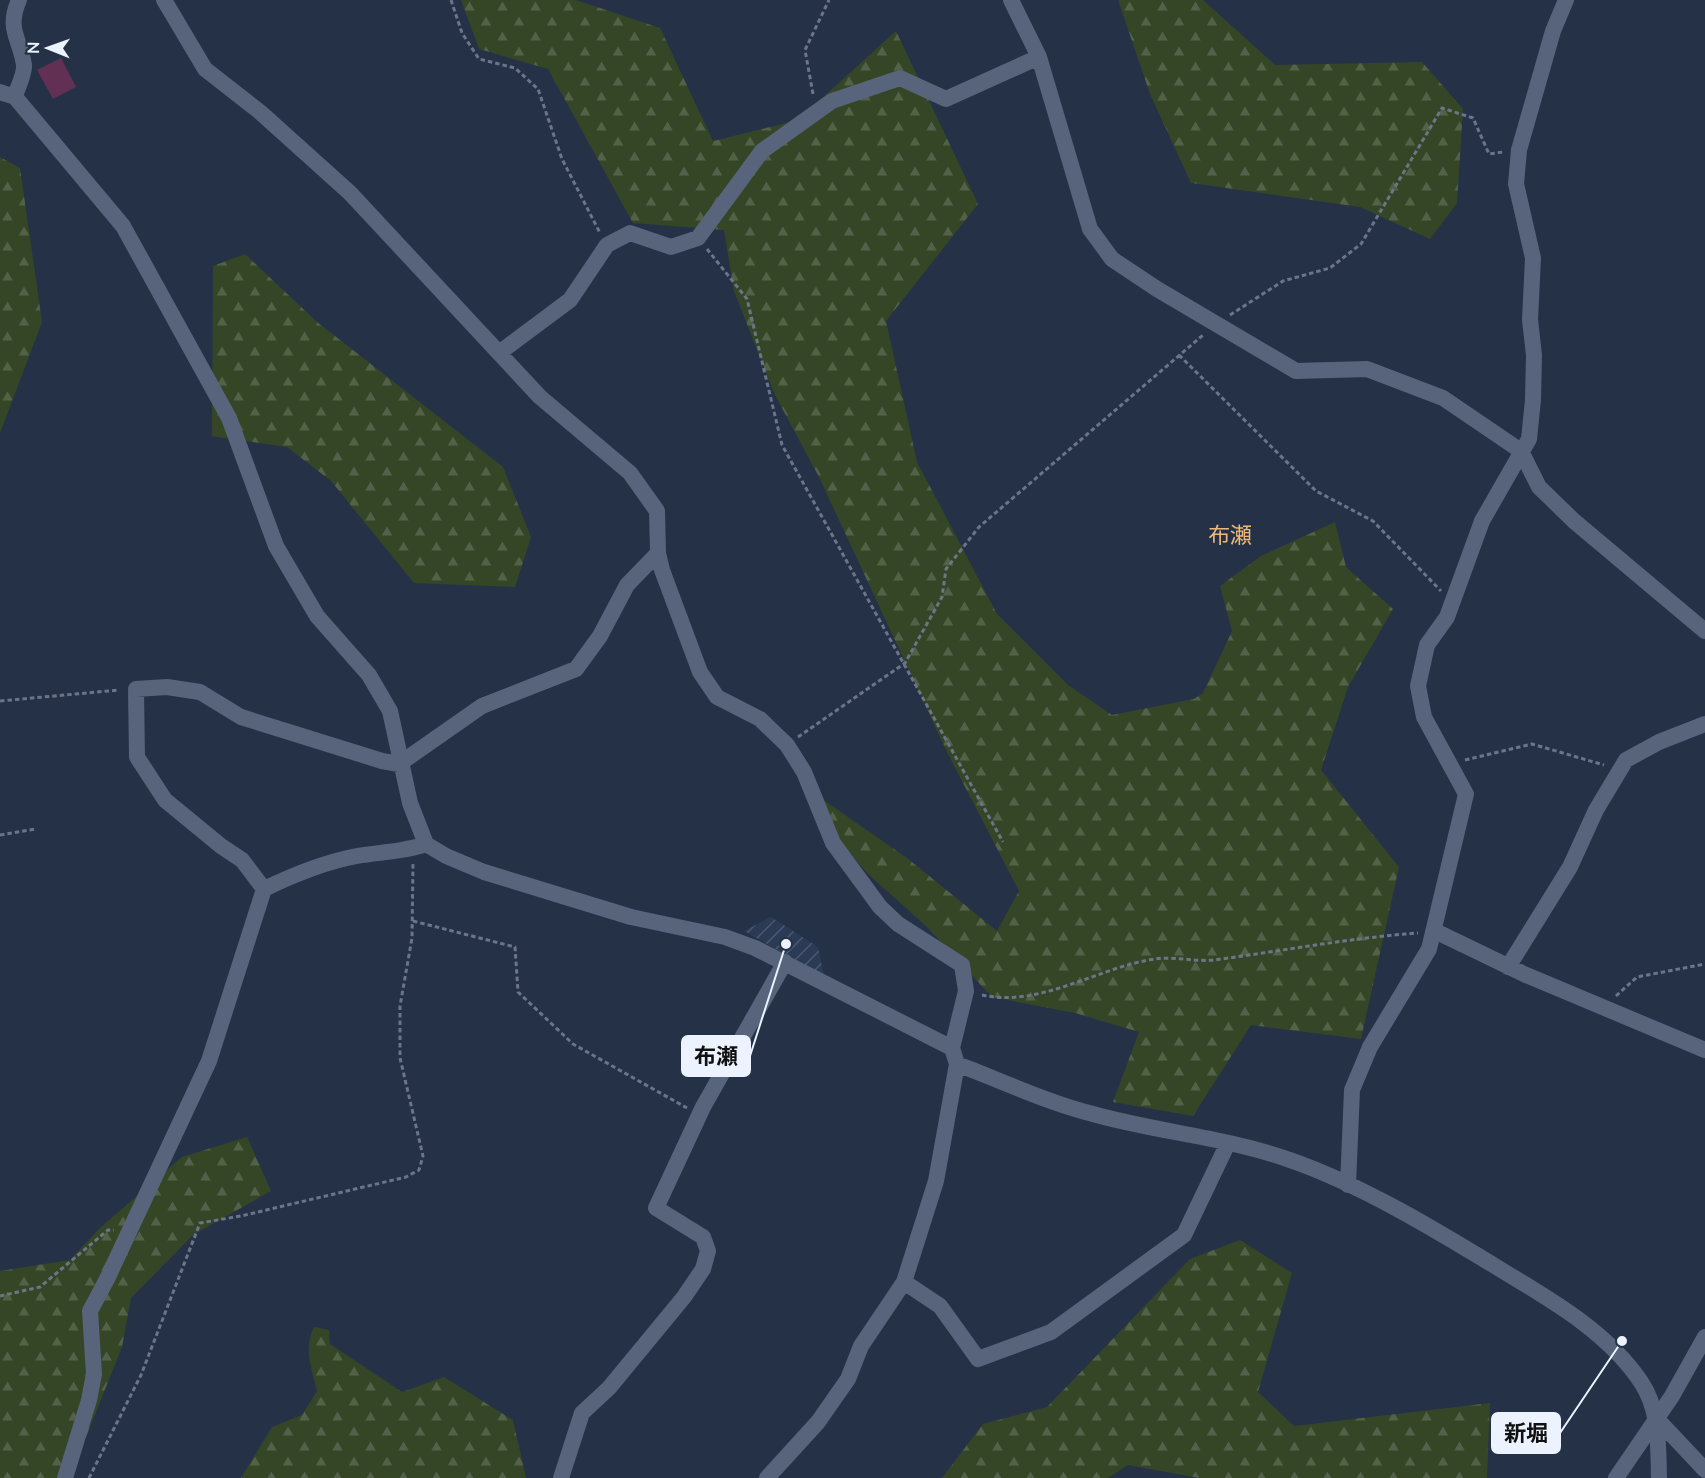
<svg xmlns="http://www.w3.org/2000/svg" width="1705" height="1478" viewBox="0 0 1705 1478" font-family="Lato,'Noto Sans JP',sans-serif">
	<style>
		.industrial { fill: url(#industrial-furrows) }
		.forest { fill: url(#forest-firs) }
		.building { fill: #613052 }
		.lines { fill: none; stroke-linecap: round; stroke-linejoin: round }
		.path { stroke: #6b7587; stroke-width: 3; stroke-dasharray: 4.5 3; stroke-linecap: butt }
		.street { stroke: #57647c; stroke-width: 16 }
		.labels { text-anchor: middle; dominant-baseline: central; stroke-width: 5; stroke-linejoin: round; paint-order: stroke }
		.neighbourhood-label { font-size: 22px; fill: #edb97a; stroke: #253147 }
		.leader { fill: none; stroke: #ecf3fe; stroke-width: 2 }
		.callout-dot { fill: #ecf3fe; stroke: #253147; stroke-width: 2 }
		.callout { fill: #ecf3fe; stroke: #ecf3fe; stroke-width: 2 }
		.callout-label { font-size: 22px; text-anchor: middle; font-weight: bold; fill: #111 }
	</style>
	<defs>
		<pattern id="industrial-furrows" width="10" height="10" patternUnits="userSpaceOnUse" patternTransform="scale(1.5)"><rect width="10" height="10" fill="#2c3b55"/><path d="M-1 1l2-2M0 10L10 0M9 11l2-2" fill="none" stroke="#4b586e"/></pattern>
		<pattern id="forest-firs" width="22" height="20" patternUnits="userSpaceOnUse" patternTransform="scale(1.5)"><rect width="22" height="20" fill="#354626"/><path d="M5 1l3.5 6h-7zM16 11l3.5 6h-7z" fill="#526147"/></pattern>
	</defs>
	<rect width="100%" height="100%" fill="#253147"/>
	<path class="industrial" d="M 771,917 L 818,947 L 824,976 L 744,931 Z"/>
	<path class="forest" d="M 461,0 L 576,0 L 660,28 L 713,141 L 798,120 L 896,31 L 978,204 L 886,321 L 917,462 L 997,614 L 1068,685 L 1112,715 L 1194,699 L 1203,693 L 1232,631 L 1220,586 L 1261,556 L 1335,522 L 1346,567 L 1393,609 L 1348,687 L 1321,770 L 1399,867 L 1361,1039 L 1251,1025 L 1193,1116 L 1113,1102 L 1139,1032 L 1075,1013 L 992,997 L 927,927 L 866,872 L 814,809 L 822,799 L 907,858 L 997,931 L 1019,891 L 947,752 L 819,477 L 774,393 L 734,291 L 724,230 L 633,223 L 548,69 L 479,49 Z
		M 1118,0 L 1203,0 L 1275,65 L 1422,62 L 1463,109 L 1457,203 L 1430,239 L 1360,207 L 1191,183 L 1150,94 Z
		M 0,157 L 20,168 L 42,322 L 0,433 Z
		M 245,254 L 317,322 L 503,467 L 531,537 L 515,587 L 414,583 L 331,481 L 287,447 L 212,436 L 213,266 Z
		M 247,1137 L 271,1191 L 193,1235 L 131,1298 L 122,1347 L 86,1437 L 66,1478 L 0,1478 L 0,1271 L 70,1260 L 100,1228 L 182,1157 Z
		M 1240,1240 L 1292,1273 L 1258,1392 L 1294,1426 L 1490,1403 L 1487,1478 L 1199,1478 L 1128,1465 L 1108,1478 L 942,1478 L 983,1424 L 1047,1407 L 1190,1259 Z
		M 314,1327 L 329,1330 L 330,1344 L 402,1392 L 444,1377 L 513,1420 L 526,1478 L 241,1478 L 272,1427 L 302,1415 L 317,1391 C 312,1370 303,1348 314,1327 Z"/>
	<path class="building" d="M 61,58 L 76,87 L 53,99 L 37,70 Z"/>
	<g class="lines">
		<path class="path" d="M 451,0 L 462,33 L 479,59 L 515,68 L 538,89 L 562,159 L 600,233
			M 813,94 L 805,50 L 829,0
			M 707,249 L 747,299 L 782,445 L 1003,842
			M 1230,315 L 1283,281 L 1330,268 L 1361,244 L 1442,108 L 1473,118 L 1489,154 L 1503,152
			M 1179,355 L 1316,491 L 1373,521 L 1441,591
			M 0,701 L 119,690
			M 798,737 L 905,663 L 942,597 L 946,569 L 979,527 L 1203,335
			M 1465,760 L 1532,744 L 1604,765
			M 0,835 L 36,829
			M 413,921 L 515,947 L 518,992 L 573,1044 L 687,1108
			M 982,995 C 1041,1008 1098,967 1155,959 C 1174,956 1195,962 1214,960 C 1282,951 1349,938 1418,933
			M 1616,996 L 1637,977 L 1705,964
			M 0,1296 L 40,1287 L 108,1230 L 114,1230
			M 89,1478 L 141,1375 L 200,1223 L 241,1216 L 406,1177 L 419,1170 L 423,1156 L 400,1058 L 400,1006 L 412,938 L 413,863"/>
		<path class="street" d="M 164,0 L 205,69 L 260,112 L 350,193 L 540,397 L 630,473 L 657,511 L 658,553 L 662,570 L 700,672 L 717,697 L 760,719 L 787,745 L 804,772 L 833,843 L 880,907 L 898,924 L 962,965 L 966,991 L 952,1048
			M 1011,0 L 1039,57 L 1090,229 L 1112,259 L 1157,289 L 1296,371 L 1367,369 L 1443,398 L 1521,451 L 1539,487 L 1574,521 L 1705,631
			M 0,92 L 15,97 C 17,88 25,74 24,65 C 20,38 6,29 19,0
			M 15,97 L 123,226 L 229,418 L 276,546 L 317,616 L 369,675 L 390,711 L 410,803 L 426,844 L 446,856 L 484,872 L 631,917 L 725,937 L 755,948 L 952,1048 L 957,1064 C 1002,1081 1046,1102 1093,1114 C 1157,1132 1224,1137 1287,1159 C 1361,1184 1441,1233 1508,1274 C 1556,1303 1609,1334 1641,1382 C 1660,1410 1658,1445 1659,1478
			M 499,353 L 570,300 L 607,245 L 630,233 L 671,247 L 698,238 L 762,151 L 832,101 L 900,78 L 946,99 L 1039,57
			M 264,889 L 242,860 L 221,846 L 165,800 L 137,757 L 136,689 L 167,687 L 200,692 L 241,717 L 382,761 L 399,764 L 482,706 L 576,669 L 600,636 L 627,585 L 658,553
			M 1435,931 L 1526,975 L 1705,1050
			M 1508,967 L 1570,867 L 1596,810 L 1626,760 L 1659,742 L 1705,724
			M 1348,1185 L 1352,1090 L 1370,1047 L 1429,949 L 1466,794 L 1424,717 L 1418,686 L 1427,645 L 1447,617 L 1482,521 L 1529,439 L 1533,400 L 1534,355 L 1530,320 L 1533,258 L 1516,184 L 1519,150 L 1553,31 L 1566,0
			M 904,1282 L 940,1306 L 978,1359 L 1051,1332 L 1184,1235 L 1228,1143
			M 1656,1418 L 1705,1470
			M 65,1478 L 89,1400 L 94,1374 L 90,1311 L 107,1279 L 209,1061 L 264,889 C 293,875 324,862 357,856 C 380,852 404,852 426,844
			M 561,1478 L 582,1413 L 609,1388 L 684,1297 L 703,1269 L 708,1251 L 703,1237 L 656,1208 L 703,1107 L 785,962
			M 767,1478 L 818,1422 L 848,1379 L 861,1346 L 904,1282 L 936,1181 L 957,1064
			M 1616,1478 L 1672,1396 L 1705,1337"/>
	</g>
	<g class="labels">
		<g class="neighbourhood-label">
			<text x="1230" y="534">布瀬</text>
		</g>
	</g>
	<path class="leader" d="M786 944L750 1056M1622 1341L1560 1433"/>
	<g class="callout-dot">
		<circle cx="786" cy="944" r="6"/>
		<circle cx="1622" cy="1341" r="6"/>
	</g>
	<g class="callout">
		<rect x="682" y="1036" width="68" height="40" rx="6"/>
		<rect x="1492" y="1413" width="68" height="40" rx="6"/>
	</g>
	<g class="callout-label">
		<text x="716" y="1064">布瀬</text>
		<text x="1526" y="1441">新堀</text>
	</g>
	<g transform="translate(48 48) rotate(271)" stroke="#253147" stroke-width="4.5" paint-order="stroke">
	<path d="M0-4.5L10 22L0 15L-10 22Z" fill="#ecf3fe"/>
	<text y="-9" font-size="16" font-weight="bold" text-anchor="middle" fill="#ecf3fe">N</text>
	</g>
</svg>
